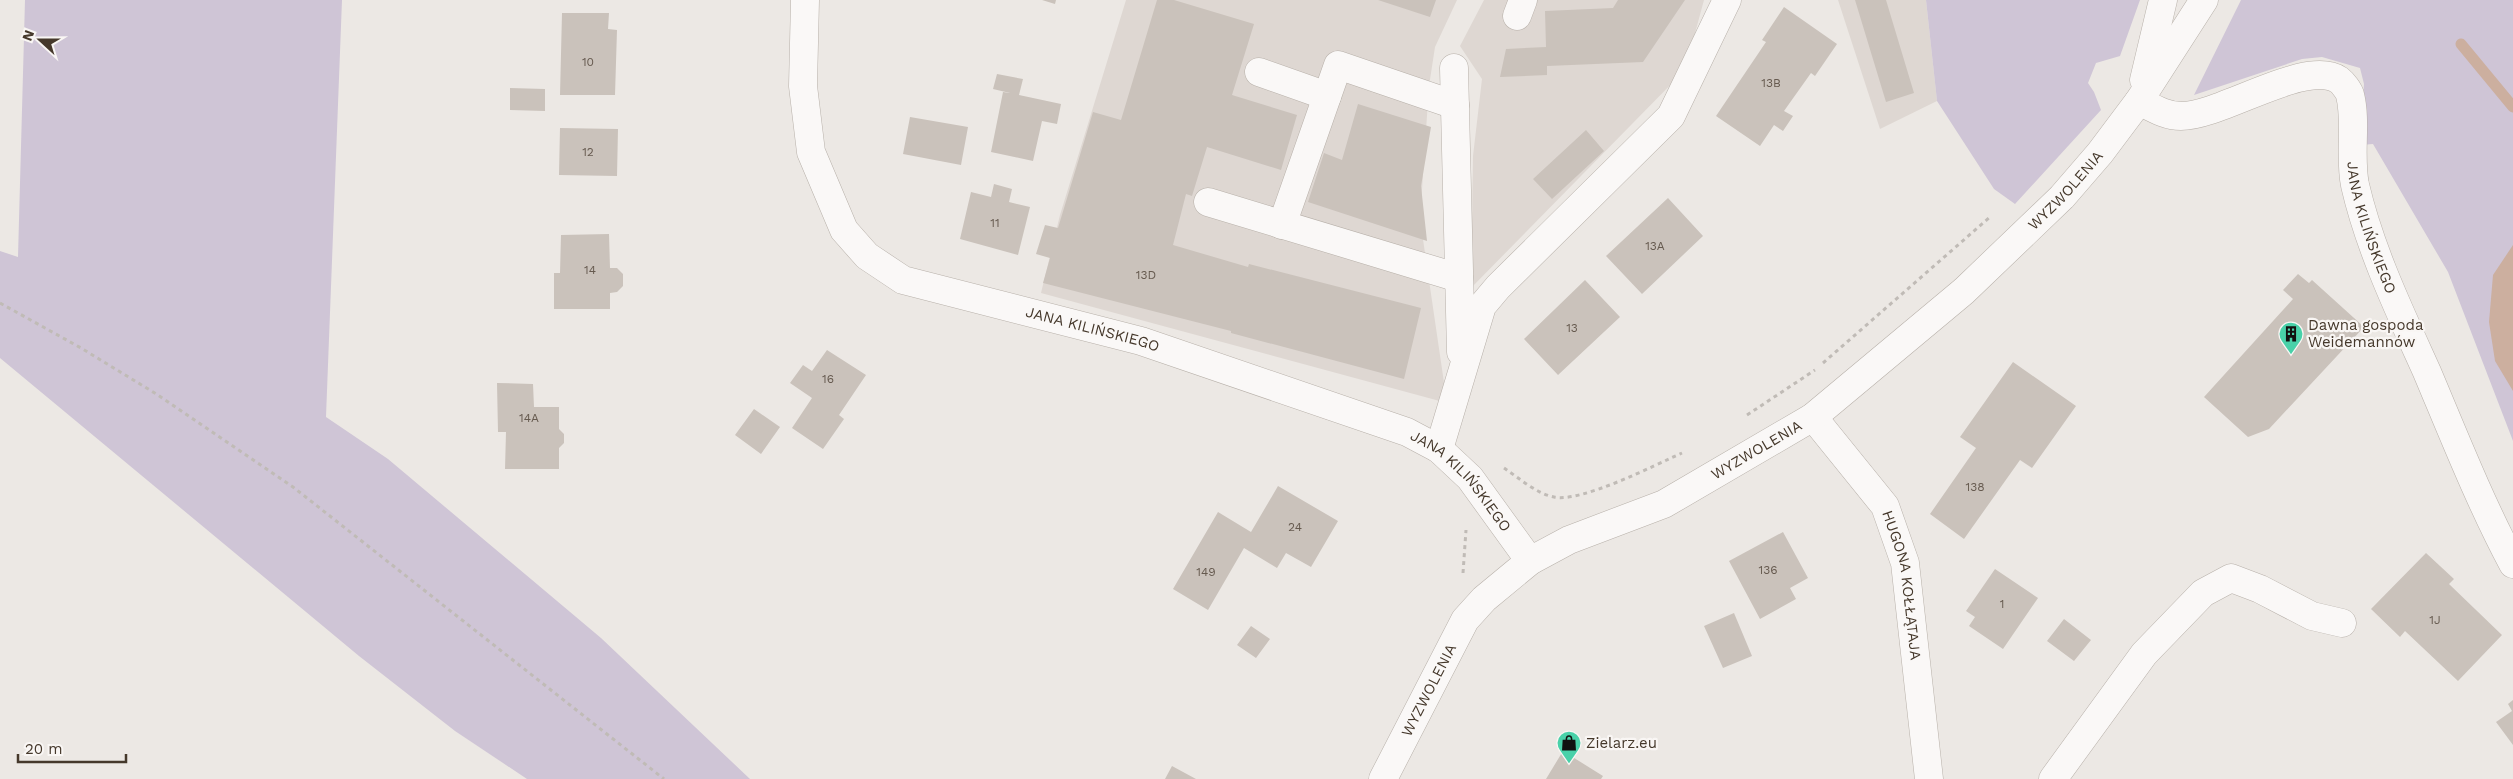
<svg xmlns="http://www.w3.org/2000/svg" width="2513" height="779" viewBox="0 0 2513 779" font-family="'Work Sans',sans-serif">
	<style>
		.built { fill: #ded7d2 }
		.green { fill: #cfc5d6 }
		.water { fill: #ccaf9f }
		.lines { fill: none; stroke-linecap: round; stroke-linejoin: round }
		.stream { stroke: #ccaf9f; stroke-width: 11 }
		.building { fill: #cac2bb }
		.minor-casing { stroke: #b7b0a9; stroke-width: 29 }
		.path { stroke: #c0bbb6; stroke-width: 3; stroke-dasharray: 4 4; stroke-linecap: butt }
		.minor { stroke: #faf8f7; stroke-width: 28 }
		.labels { text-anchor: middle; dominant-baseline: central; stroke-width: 4.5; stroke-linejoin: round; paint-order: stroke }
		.number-label { font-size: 12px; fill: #665a4f }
		.street-label { font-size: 15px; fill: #45382b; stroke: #f9f6f4 }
		.poi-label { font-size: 15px; fill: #45382b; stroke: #f9f6f4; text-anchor: start }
	</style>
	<rect width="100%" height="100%" fill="#ece8e4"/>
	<path class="built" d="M 1126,0 L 1457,0 L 1435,47 L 1429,86 L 1420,219 L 1447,403 L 1041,293 L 1060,215 Z
		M 1484,0 L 1704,0 L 1685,70 L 1471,288 L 1473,156 L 1482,79 L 1460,46 Z
		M 1838,0 L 1926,0 L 1937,101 L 1880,129 Z"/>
	<path class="green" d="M 25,0 L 342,0 L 326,417 L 388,459 L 601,638 L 750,779 L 527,779 L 455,731 L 359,656 L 0,358 L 0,251 L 18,257 Z
		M 1926,0 L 2140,0 L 2120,56 L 2096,63 L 2088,83 L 2094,92 L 2101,110 L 2015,204 L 1994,189 L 1937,101 Z
		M 2241,0 L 2513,0 L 2513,441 L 2448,272 L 2373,144 L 2360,145 L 2364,84 L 2360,68 L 2322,57 L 2302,59 L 2194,95 Z"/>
	<path class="water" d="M 2513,245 L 2513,391 L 2495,361 L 2489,322 L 2493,275 Z"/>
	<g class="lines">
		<path class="stream" d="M 2461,44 L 2513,107"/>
	</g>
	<path class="building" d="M 1042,0 L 1056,0 L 1055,4 Z
		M 1157,0 L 1174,0 L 1254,24 L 1232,95 L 1297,115 L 1281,170 L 1207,147 L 1192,196 L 1186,194 L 1173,245 L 1248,267 L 1249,264 L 1421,308 L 1404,379 L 1231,333 L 1231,331 L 1043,283 L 1050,258 L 1036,254 L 1045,225 L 1058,228 L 1093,112 L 1121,120 Z
		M 1378,0 L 1436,0 L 1430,17 Z
		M 1618,0 L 1685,0 L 1643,62 L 1547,66 L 1547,75 L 1500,77 L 1506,49 L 1546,47 L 1545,11 L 1613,8 Z
		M 1855,0 L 1886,0 L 1914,93 L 1886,102 Z
		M 1784,7 L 1837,44 L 1815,76 L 1811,73 L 1784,111 L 1793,116 L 1783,131 L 1774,125 L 1760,146 L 1716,116 L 1766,42 L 1762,40 Z
		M 562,13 L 609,13 L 608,29 L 617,30 L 615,95 L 560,95 Z
		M 997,74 L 1023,79 L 1019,95 L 1061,104 L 1057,124 L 1042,121 L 1033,161 L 991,152 L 1003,92 L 1010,93 L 993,89 Z
		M 510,88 L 545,89 L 545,111 L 510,110 Z
		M 1358,104 L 1431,127 L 1421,186 L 1427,241 L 1308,202 L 1324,153 L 1342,160 Z
		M 910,117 L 968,127 L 961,165 L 903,154 Z
		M 560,128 L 618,129 L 617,176 L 559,175 Z
		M 1586,130 L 1604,151 L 1552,199 L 1533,179 Z
		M 994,184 L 1012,189 L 1009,202 L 1030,207 L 1018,255 L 960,239 L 971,192 L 991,197 Z
		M 1668,198 L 1703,236 L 1642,294 L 1606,256 Z
		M 609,234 L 610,268 L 617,268 L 623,274 L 623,286 L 617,292 L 610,293 L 610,309 L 554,309 L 554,273 L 560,273 L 561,235 Z
		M 2298,274 L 2309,283 L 2312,280 L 2364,327 L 2269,429 L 2248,437 L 2204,397 L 2293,299 L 2283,290 Z
		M 1585,280 L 1620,317 L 1558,375 L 1524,339 Z
		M 827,350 L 866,375 L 839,415 L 844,419 L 823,449 L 792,428 L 812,398 L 790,383 L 803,365 L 812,371 Z
		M 2013,362 L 2076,406 L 2032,468 L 2020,460 L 1964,539 L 1930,514 L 1976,448 L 1960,437 Z
		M 497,383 L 533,384 L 534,407 L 559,407 L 559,429 L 564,434 L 564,443 L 559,448 L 559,469 L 505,469 L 506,432 L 498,432 Z
		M 754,409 L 780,427 L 761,454 L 735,435 Z
		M 1278,486 L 1338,521 L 1311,567 L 1286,553 L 1277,568 L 1244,548 L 1208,610 L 1173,589 L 1218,512 L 1251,532 Z
		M 1783,532 L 1808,578 L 1790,588 L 1796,599 L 1760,619 L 1729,561 Z
		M 2426,553 L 2454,579 L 2449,584 L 2502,635 L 2458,681 L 2405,631 L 2400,637 L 2371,609 Z
		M 1995,569 L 2038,598 L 2003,649 L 1969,626 L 1975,617 L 1966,611 Z
		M 1734,613 L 1752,656 L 1723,668 L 1704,626 Z
		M 2064,619 L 2091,640 L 2074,661 L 2047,641 Z
		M 1251,626 L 1270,639 L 1256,658 L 1237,645 Z
		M 2513,700 L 2513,745 L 2496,722 L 2512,711 L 2508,704 Z
		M 1563,751 L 1603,776 L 1601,779 L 1546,779 Z
		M 1172,766 L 1196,779 L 1165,779 Z"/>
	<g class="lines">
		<defs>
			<g id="minor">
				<path id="s1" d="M 805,0 L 803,86 L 811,152 L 844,230 L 867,256 L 903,280 L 1141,341 L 1407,432 L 1439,449 L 1470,478 L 1530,561"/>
				<path d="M 1517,16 L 1523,0"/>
				<path d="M 1454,68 L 1461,352"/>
				<path d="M 1259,72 L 1327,96"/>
				<path d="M 2144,80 L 2163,0"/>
				<path id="s2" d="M 2139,101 C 2153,108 2166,116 2181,116 C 2222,116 2306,58 2339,80 C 2343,83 2349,91 2350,95 C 2357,122 2349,156 2355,185 C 2370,250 2400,312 2427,372 C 2454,436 2480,502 2513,564"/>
				<path d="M 1208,202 L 1459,278"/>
				<path d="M 1282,225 L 1338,65 L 1455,105"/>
				<path id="s3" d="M 1813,417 L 1885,506 L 1905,563 L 1929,779"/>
				<path d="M 1439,449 L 1482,306 L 1498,287 L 1671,116 L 1727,0"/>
				<path id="s4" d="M 1383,779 L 1465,620 L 1484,599 L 1530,561 L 1569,540 L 1664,504 L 1813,417 L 1964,291 L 2062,197 L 2100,153 L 2139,101 L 2204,0"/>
				<path d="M 2053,779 L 2144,654 L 2203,593 L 2231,578 L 2260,589 L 2312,616 L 2342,623"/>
			</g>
		</defs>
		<use href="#minor" class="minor-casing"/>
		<path class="path" d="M 0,303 L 81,348 L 158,395 L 293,487 L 664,779
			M 1823,363 L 1990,217
			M 1747,415 L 1815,370
			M 1504,468 C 1519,478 1537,494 1554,497 C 1581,503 1655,465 1682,453
			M 1463,573 L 1466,530"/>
		<use href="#minor" class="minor"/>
	</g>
	<defs>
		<symbol id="building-pin" viewBox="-11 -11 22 30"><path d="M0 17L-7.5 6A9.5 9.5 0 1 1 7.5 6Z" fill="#49d1a9" stroke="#f9f6f4"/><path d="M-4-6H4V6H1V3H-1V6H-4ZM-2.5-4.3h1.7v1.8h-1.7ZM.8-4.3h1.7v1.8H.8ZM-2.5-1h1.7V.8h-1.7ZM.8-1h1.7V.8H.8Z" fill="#111"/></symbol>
		<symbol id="shop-pin" viewBox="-11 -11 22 30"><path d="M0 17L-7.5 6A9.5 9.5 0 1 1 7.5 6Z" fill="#49d1a9" stroke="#f9f6f4"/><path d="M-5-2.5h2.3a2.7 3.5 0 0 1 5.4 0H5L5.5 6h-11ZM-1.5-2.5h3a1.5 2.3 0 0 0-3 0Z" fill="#111"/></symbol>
	</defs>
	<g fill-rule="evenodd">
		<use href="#building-pin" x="2277" y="320" width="28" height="38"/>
		<use href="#shop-pin" x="1555" y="729" width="28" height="38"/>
	</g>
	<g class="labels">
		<g class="number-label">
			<text x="588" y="62">10</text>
			<text x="1771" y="83">13B</text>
			<text x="588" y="152">12</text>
			<text x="995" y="223">11</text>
			<text x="1655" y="246">13A</text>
			<text x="590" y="270">14</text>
			<text x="1146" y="275">13D</text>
			<text x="1572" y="328">13</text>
			<text x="828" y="379">16</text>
			<text x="529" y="418">14A</text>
			<text x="1975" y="487">138</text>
			<text x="1295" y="527">24</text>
			<text x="1768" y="570">136</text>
			<text x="1206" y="572">149</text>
			<text x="2002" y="604">1</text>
			<text x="2435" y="620">1J</text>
		</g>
		<g class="street-label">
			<text stroke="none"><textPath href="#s4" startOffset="925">WYZWOLENIA</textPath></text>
			<text stroke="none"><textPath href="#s2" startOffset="365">JANA KILIŃSKIEGO</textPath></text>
			<text stroke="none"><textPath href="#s1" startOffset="511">JANA KILIŃSKIEGO</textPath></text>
			<text stroke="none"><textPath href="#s4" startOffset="520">WYZWOLENIA</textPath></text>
			<text stroke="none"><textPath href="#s1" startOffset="916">JANA KILIŃSKIEGO</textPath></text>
			<text stroke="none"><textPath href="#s3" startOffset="196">HUGONA KOŁŁĄTAJA</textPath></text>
			<text stroke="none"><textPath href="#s4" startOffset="100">WYZWOLENIA</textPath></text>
		</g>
		<g class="poi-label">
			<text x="2308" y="325">Dawna gospoda<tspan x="2308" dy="17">Weidemannów</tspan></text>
			<text x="1586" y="743">Zielarz.eu</text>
		</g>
	</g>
	<g transform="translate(40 40) rotate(291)" stroke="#f9f6f4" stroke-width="4" paint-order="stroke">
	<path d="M0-4L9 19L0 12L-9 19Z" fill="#45382b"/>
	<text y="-8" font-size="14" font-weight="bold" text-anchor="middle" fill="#45382b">N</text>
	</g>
	<path d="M18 754v8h108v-8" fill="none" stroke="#45382b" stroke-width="2.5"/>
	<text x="25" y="754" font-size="15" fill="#45382b" stroke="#f9f6f4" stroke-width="4" paint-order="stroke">20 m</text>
</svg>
